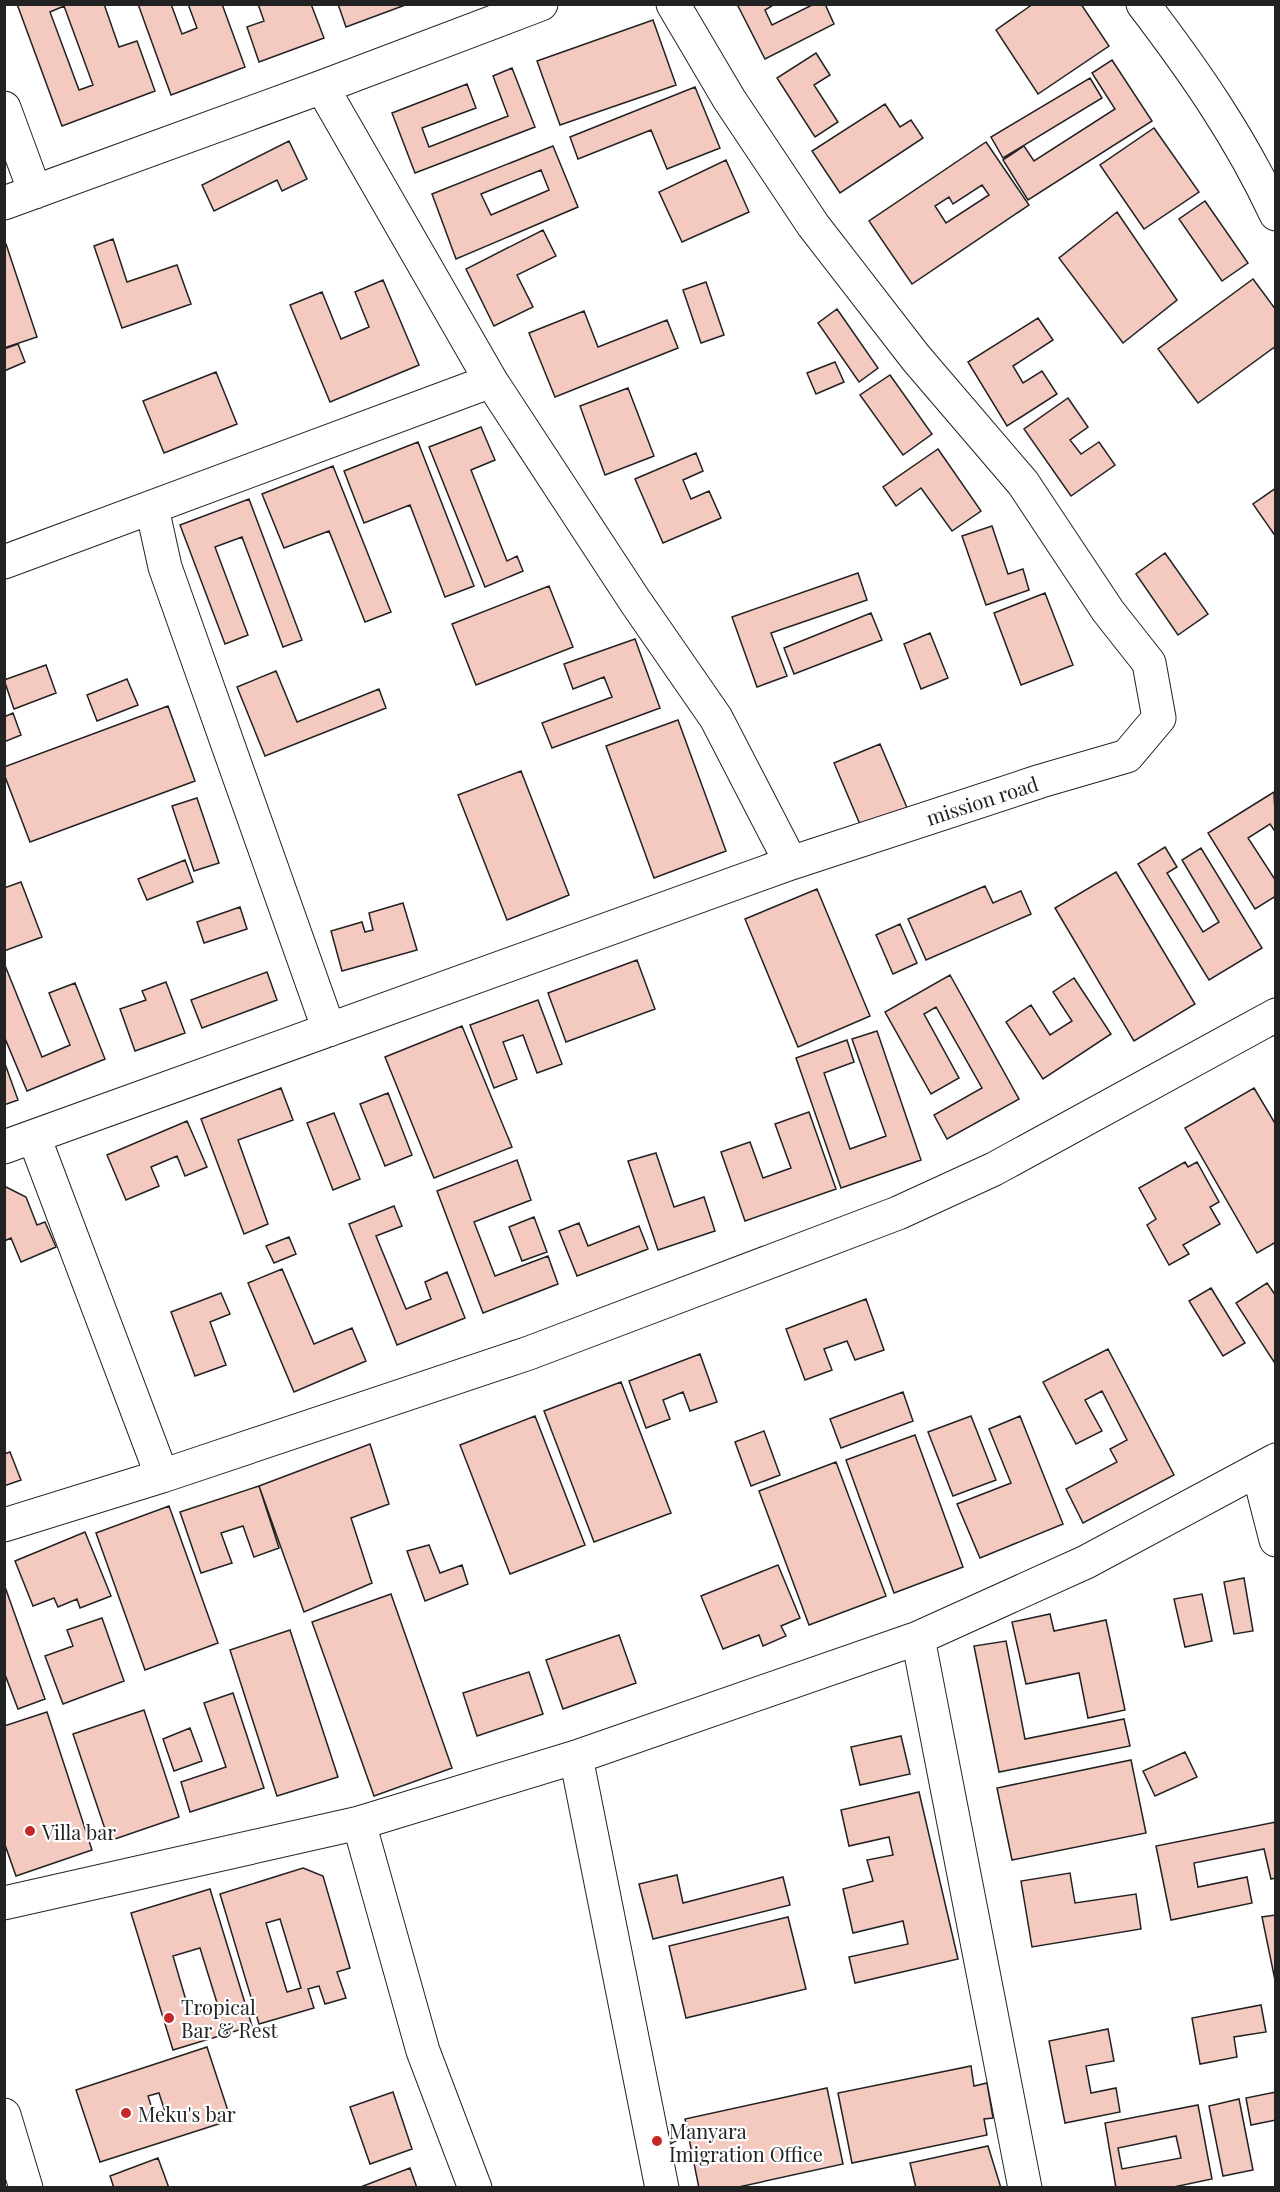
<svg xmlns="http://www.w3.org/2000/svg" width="1280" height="2192" viewBox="0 0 1280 2192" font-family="'Playfair Display',serif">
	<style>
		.building { fill: #f3c9c0; stroke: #222; stroke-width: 1.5; fill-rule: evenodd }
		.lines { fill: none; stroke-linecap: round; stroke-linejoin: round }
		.street-casing { stroke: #222; stroke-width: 35 }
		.street { stroke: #fff; stroke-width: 33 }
		.poi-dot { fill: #c62828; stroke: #fff; stroke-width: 2 }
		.labels { text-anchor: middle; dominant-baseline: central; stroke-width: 4.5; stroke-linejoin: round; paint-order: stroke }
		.street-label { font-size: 20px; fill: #222; stroke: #fff }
		.poi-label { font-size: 20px; fill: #222; stroke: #fff; text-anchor: start }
	</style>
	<rect width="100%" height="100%" fill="#fff"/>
	<path class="building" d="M 17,4 L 104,4 L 119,47 L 137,41 L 155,91 L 62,126 ZM 64,6 L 93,85 L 79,90 L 50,12 Z
		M 138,4 L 171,4 L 182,34 L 197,28 L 188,4 L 222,4 L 245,67 L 171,95 Z
		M 258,4 L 311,4 L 324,38 L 259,62 L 247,27 L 264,21 Z
		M 338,4 L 408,4 L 346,27 Z
		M 737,4 L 775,4 L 765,10 L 772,25 L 814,4 L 825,4 L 834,24 L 765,59 Z
		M 1033,4 L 1081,4 L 1109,46 L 1038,94 L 996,30 Z
		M 653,20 L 676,85 L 560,125 L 537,61 Z
		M 816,53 L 830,75 L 814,85 L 838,122 L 815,137 L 777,78 Z
		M 1112,60 L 1152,121 L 1028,200 L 1003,160 L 1024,146 L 1034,161 L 1115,109 L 1092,73 Z
		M 512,68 L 535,127 L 415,173 L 392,113 L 467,84 L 476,108 L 422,128 L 429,147 L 508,116 L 493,76 Z
		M 1090,78 L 1102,98 L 1003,158 L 991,137 Z
		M 695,87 L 720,148 L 667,169 L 651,130 L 578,159 L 570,137 Z
		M 885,104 L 900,127 L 911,120 L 923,138 L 840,193 L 812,151 Z
		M 1154,128 L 1199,192 L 1144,229 L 1100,165 Z
		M 289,141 L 307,179 L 282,191 L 277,180 L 214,211 L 202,185 Z
		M 986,142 L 1029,205 L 912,284 L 869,221 ZM 982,185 L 989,195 L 946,223 L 935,206 L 949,197 L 953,204 Z
		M 553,146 L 578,207 L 456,259 L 432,194 ZM 541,170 L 549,190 L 491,215 L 481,194 Z
		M 726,160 L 749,212 L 682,242 L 659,192 Z
		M 1205,201 L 1248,263 L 1222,281 L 1179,219 Z
		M 1117,212 L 1177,300 L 1123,343 L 1059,258 Z
		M 543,230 L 556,256 L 517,275 L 533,307 L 494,326 L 466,269 Z
		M 113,239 L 127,282 L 177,265 L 191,304 L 122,328 L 94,246 Z
		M 6,244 L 37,337 L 4,348 L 4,245 Z
		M 1253,279 L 1276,310 L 1276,346 L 1198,403 L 1158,349 Z
		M 383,280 L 419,365 L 330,402 L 290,305 L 322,292 L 341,339 L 369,327 L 355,292 Z
		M 706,282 L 724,335 L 701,343 L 683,290 Z
		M 837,309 L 878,368 L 859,382 L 818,323 Z
		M 584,311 L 598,347 L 667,320 L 678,348 L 555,397 L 529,333 Z
		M 1038,318 L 1053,340 L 1013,366 L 1023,383 L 1042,371 L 1057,394 L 1007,426 L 968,362 Z
		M 18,344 L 25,362 L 4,371 L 4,349 Z
		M 835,362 L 844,382 L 816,394 L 807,373 Z
		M 216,372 L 237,424 L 164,453 L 143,401 Z
		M 890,375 L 932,434 L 903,455 L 860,395 Z
		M 628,388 L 654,456 L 605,475 L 580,406 Z
		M 1068,398 L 1088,427 L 1070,440 L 1081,454 L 1099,442 L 1115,465 L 1071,496 L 1024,429 Z
		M 481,427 L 495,460 L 471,470 L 507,561 L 517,556 L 523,571 L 485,587 L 429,447 Z
		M 418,442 L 474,586 L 445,597 L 410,505 L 364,523 L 344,471 Z
		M 938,449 L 981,511 L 952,531 L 921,488 L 896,506 L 883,487 Z
		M 696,453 L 703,471 L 683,480 L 691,499 L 709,491 L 721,518 L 663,543 L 635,479 Z
		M 333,466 L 391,612 L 365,622 L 329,531 L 284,548 L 262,494 Z
		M 1276,488 L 1276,537 L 1253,504 Z
		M 249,499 L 302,640 L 283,647 L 242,537 L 215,547 L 248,635 L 225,644 L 180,525 Z
		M 992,526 L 1008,574 L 1023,569 L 1029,590 L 986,605 L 962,536 Z
		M 1165,553 L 1208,614 L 1178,635 L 1136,574 Z
		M 858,573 L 867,600 L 771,633 L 787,676 L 757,687 L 732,617 Z
		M 549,586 L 573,647 L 476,685 L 452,624 Z
		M 1045,593 L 1073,665 L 1021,685 L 994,613 Z
		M 871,613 L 882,640 L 794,674 L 784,648 Z
		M 930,633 L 948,678 L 921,689 L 904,644 Z
		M 635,639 L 660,708 L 552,748 L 542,723 L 612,697 L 604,677 L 573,689 L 564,664 Z
		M 46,665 L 56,693 L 14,709 L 4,680 Z
		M 276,671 L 297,722 L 379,689 L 386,708 L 265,756 L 237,687 Z
		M 127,679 L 138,705 L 97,721 L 87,695 Z
		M 168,706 L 195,781 L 30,842 L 4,774 L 4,767 Z
		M 13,713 L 21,735 L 4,742 L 4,717 Z
		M 678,720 L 726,851 L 654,878 L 606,746 Z
		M 880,744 L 908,810 L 862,829 L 834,763 Z
		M 521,771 L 569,895 L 507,920 L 458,795 Z
		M 1274,792 L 1276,833 L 1270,824 L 1248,838 L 1276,881 L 1276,896 L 1255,909 L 1208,833 Z
		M 197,798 L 219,863 L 194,871 L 172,806 Z
		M 1165,847 L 1177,867 L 1167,873 L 1203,932 L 1219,922 L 1182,860 L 1201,848 L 1262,948 L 1209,980 L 1138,864 Z
		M 185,860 L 193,882 L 147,900 L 138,879 Z
		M 1116,872 L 1195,1004 L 1134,1041 L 1055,908 Z
		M 21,882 L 42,937 L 4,951 L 4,888 Z
		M 985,886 L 993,903 L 1021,891 L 1031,914 L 926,960 L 908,919 Z
		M 817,889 L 870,1016 L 798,1047 L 745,919 Z
		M 403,903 L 417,950 L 342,971 L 331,931 L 362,922 L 365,932 L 373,930 L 369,913 Z
		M 240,907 L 247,929 L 204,943 L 197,922 Z
		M 900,924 L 917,963 L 893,974 L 876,935 Z
		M 637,960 L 655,1009 L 566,1042 L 548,993 Z
		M 4,963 L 42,1057 L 70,1045 L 49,993 L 75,983 L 105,1059 L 27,1091 L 4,1036 Z
		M 267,972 L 277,1000 L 202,1028 L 191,1000 Z
		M 950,975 L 1019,1099 L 947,1139 L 934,1115 L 982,1088 L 936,1007 L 924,1014 L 959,1078 L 931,1094 L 885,1012 Z
		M 1074,978 L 1111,1034 L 1043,1079 L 1006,1022 L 1031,1005 L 1050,1035 L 1072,1021 L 1053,992 Z
		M 166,982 L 185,1033 L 135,1051 L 120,1009 L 146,1000 L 142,991 Z
		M 538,1000 L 562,1064 L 537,1073 L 523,1035 L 503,1042 L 517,1079 L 494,1088 L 470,1025 Z
		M 462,1026 L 512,1147 L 434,1178 L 385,1057 Z
		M 877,1031 L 921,1160 L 841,1188 L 796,1058 L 847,1040 L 854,1062 L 824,1073 L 850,1149 L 886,1136 L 852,1039 Z
		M 4,1061 L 18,1100 L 4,1105 Z
		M 281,1088 L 293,1120 L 238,1140 L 268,1224 L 244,1234 L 201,1119 Z
		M 1254,1088 L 1276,1125 L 1276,1242 L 1257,1253 L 1185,1128 Z
		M 388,1093 L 412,1155 L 385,1166 L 360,1104 Z
		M 809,1112 L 836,1189 L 745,1221 L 721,1152 L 750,1142 L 763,1178 L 791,1168 L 775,1124 Z
		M 334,1113 L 360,1179 L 333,1190 L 307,1123 Z
		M 187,1121 L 207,1167 L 185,1176 L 177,1156 L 151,1167 L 159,1186 L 126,1200 L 107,1155 Z
		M 656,1153 L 674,1207 L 704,1197 L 715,1231 L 658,1250 L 628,1161 Z
		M 517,1160 L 531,1200 L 474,1222 L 495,1276 L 548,1256 L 558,1284 L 483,1313 L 437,1191 Z
		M 1185,1162 L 1188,1167 L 1197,1162 L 1219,1202 L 1210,1207 L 1220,1224 L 1183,1245 L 1189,1254 L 1169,1265 L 1147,1225 L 1156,1219 L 1139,1188 Z
		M 4,1186 L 26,1197 L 37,1225 L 45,1222 L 56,1247 L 21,1262 L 11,1238 L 4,1241 Z
		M 394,1206 L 402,1226 L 376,1236 L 406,1309 L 431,1299 L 425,1282 L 447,1272 L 465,1318 L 397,1345 L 349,1224 Z
		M 534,1217 L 547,1252 L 522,1261 L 509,1227 Z
		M 579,1223 L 588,1246 L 639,1226 L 648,1249 L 577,1276 L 559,1231 Z
		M 289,1237 L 296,1254 L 274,1263 L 266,1246 Z
		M 282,1269 L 314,1344 L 352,1328 L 366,1361 L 294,1392 L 248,1283 Z
		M 1267,1283 L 1276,1296 L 1276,1365 L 1236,1303 Z
		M 1211,1288 L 1245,1343 L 1223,1356 L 1189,1301 Z
		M 221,1293 L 230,1314 L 210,1322 L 226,1365 L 195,1376 L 171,1312 Z
		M 866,1299 L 884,1350 L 855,1360 L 847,1341 L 824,1349 L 832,1370 L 805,1380 L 786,1329 Z
		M 1108,1349 L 1174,1475 L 1083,1523 L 1066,1489 L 1117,1462 L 1110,1449 L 1127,1440 L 1102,1391 L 1085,1400 L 1102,1431 L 1076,1444 L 1043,1382 Z
		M 700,1354 L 717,1402 L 690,1411 L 683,1392 L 663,1400 L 670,1419 L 646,1428 L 629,1381 Z
		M 621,1382 L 671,1513 L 594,1542 L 544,1411 Z
		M 903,1392 L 913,1421 L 841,1448 L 830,1419 Z
		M 535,1416 L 585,1545 L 510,1574 L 460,1445 Z
		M 971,1416 L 996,1480 L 953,1496 L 928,1432 Z
		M 1020,1416 L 1063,1524 L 980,1558 L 957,1504 L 1011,1483 L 989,1429 Z
		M 764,1431 L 780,1475 L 751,1486 L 735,1442 Z
		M 915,1435 L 963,1567 L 894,1593 L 846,1460 Z
		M 370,1444 L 389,1504 L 351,1518 L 372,1583 L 304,1612 L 259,1486 Z
		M 10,1452 L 21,1480 L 4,1486 L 4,1454 Z
		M 836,1462 L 886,1596 L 809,1625 L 759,1491 Z
		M 259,1486 L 279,1548 L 254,1557 L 243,1526 L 221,1533 L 232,1563 L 201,1573 L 180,1512 Z
		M 169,1506 L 218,1643 L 145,1670 L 96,1533 Z
		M 85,1532 L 111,1596 L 80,1608 L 77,1599 L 58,1607 L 54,1598 L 33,1606 L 15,1561 Z
		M 429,1545 L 440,1573 L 462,1565 L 468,1584 L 425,1601 L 407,1551 Z
		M 778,1565 L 800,1618 L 781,1626 L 786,1636 L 763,1646 L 759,1635 L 723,1649 L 701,1596 Z
		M 1244,1578 L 1253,1631 L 1234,1634 L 1224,1582 Z
		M 4,1584 L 45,1699 L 18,1709 L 4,1672 Z
		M 391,1594 L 452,1768 L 374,1796 L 312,1622 Z
		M 1202,1594 L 1212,1641 L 1185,1647 L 1174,1599 Z
		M 1050,1614 L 1054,1631 L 1106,1620 L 1125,1710 L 1088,1718 L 1079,1673 L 1026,1684 L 1012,1622 Z
		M 102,1618 L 124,1681 L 63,1704 L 45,1656 L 73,1646 L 67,1630 Z
		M 290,1630 L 338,1777 L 277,1796 L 230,1650 Z
		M 619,1635 L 636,1683 L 563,1709 L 546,1660 Z
		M 1006,1641 L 1025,1739 L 1124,1719 L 1130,1746 L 999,1772 L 974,1646 Z
		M 529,1672 L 543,1714 L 477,1736 L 463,1693 Z
		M 233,1693 L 264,1788 L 190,1812 L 181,1782 L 226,1767 L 204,1703 Z
		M 144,1710 L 179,1817 L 109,1841 L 73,1734 Z
		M 47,1712 L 92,1850 L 16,1876 L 4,1842 L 4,1726 Z
		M 190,1728 L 202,1761 L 174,1771 L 163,1739 Z
		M 901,1736 L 910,1774 L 860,1785 L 851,1747 Z
		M 1185,1752 L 1197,1777 L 1155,1796 L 1143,1771 Z
		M 1131,1760 L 1146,1833 L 1012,1860 L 997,1788 Z
		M 919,1792 L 958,1959 L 855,1983 L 849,1957 L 908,1944 L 903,1921 L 853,1933 L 843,1889 L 873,1881 L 867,1860 L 893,1855 L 889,1837 L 849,1846 L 841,1810 Z
		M 1276,1822 L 1276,1878 L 1271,1879 L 1264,1849 L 1194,1863 L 1198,1887 L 1247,1877 L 1252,1903 L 1171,1920 L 1156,1846 Z
		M 303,1868 L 323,1876 L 350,1968 L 337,1972 L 346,1998 L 325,2004 L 319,1986 L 308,1989 L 314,2008 L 259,2024 L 220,1894 ZM 280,1919 L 301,1988 L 287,1992 L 266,1923 Z
		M 1070,1873 L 1075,1903 L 1136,1894 L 1141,1929 L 1032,1947 L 1021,1881 Z
		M 677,1875 L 683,1903 L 783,1877 L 790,1905 L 653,1939 L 639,1884 Z
		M 210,1889 L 252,2026 L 173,2050 L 131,1913 ZM 200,1948 L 218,2006 L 190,2014 L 173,1956 Z
		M 1276,1915 L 1276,1985 L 1262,1917 Z
		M 788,1917 L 806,1989 L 686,2018 L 669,1946 Z
		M 1261,2005 L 1266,2032 L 1234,2037 L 1237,2057 L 1200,2064 L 1192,2018 Z
		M 1108,2029 L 1114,2061 L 1086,2066 L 1091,2093 L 1116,2088 L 1120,2112 L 1065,2123 L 1049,2041 Z
		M 207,2047 L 231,2120 L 100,2162 L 76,2090 ZM 159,2093 L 166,2115 L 155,2118 L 148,2096 Z
		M 971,2066 L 974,2086 L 987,2083 L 993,2118 L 984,2119 L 987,2135 L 852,2163 L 838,2093 Z
		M 827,2088 L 843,2164 L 734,2188 L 699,2188 L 685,2119 Z
		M 393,2092 L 412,2149 L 370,2164 L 350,2107 Z
		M 1276,2092 L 1276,2120 L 1251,2125 L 1246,2098 Z
		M 1239,2099 L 1253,2170 L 1223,2176 L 1209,2106 Z
		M 1198,2105 L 1212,2179 L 1169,2188 L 1116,2188 L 1105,2123 ZM 1176,2136 L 1181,2158 L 1122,2169 L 1118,2148 Z
		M 672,2131 L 676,2141 L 664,2147 L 660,2136 Z
		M 988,2146 L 1001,2188 L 916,2188 L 910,2163 Z
		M 158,2158 L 169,2188 L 114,2188 L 110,2176 Z
		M 410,2168 L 417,2188 L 358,2188 Z"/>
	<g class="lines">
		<defs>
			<path id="street" d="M 673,4 L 729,99 L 813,225 L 916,358 L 1023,483 L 1108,611 L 1149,663 L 1159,718 L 1127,756 L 1041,781 L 791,863
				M 1143,4 C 1195,72 1240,137 1276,214
				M 4,108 L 35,192
				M 4,203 L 322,87 L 541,4
				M 152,508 L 165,567 L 329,1030
				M 4,562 L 491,381
				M 34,1137 L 162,1476
				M 4,1147 L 791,863 L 716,718 L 635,601 L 491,381 L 322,87
				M 1258,1470 L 1276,1540
				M 4,1525 L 162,1476 L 529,1353 L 898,1213 L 994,1169 L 1276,1015
				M 918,1638 L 1025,2188
				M 576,1757 L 662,2188
				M 359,1823 L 423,2051 L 475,2188
				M 4,1903 L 359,1823 L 576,1757 L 918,1638 L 1086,1562 L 1276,1460
				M 4,2115 L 26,2188"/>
		</defs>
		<use href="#street" class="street-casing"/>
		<use href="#street" class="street"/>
	</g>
	<g class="poi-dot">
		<circle cx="30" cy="1831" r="6"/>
		<circle cx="169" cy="2018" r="6"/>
		<circle cx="126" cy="2113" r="6"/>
		<circle cx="657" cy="2141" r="6"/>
	</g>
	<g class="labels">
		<g class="street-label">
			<text transform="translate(982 800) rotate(-18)">mission road</text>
		</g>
		<g class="poi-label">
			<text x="42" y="1831">Villa bar</text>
			<text x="181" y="2006">Tropical<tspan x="181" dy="23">Bar &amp; Rest</tspan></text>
			<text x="138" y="2113">Meku's bar</text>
			<text x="669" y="2130">Manyara<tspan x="669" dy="23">Imigration Office</tspan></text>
		</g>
	</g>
	<rect width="1280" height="2192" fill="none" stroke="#222222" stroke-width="12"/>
</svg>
